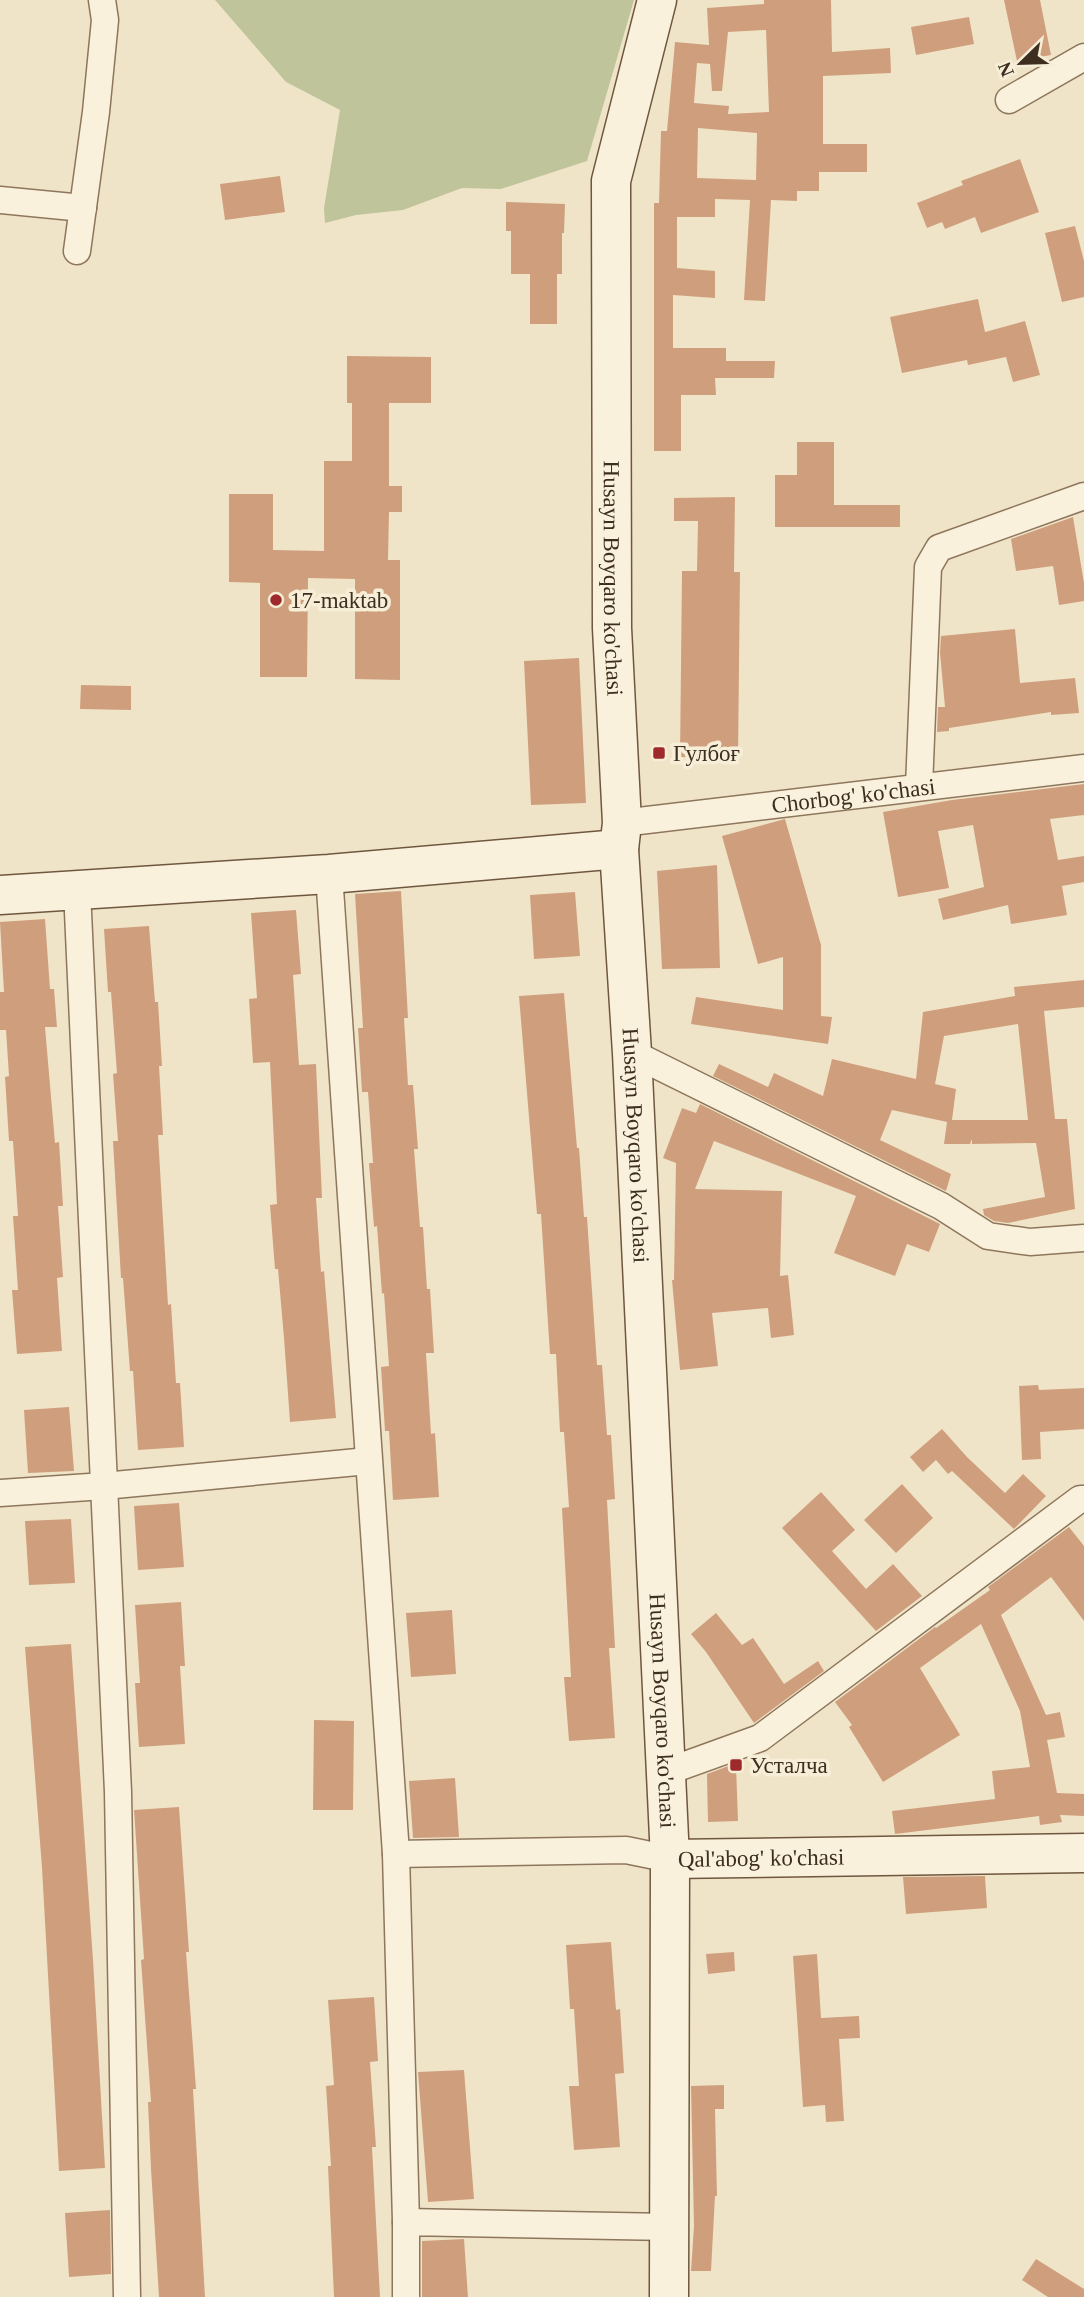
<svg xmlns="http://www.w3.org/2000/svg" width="1084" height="2297" viewBox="0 0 1084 2297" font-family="'Times New Roman',serif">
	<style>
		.cemetery { fill: #bfc49a }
		.building { fill: #cf9f7d; fill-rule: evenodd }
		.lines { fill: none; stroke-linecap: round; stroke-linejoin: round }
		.street-casing { stroke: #8d765c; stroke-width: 29 }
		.secondary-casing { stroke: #6f573f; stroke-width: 41 }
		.street { stroke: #faf1dc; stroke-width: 26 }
		.secondary { stroke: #faf1dc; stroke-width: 38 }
		.poi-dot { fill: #9e2a2b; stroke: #f7eed8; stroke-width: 2.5 }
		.labels { text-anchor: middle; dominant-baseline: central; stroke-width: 7; stroke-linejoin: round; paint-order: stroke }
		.street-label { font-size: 23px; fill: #3d2e20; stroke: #f7eed8 }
		.poi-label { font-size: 23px; fill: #3d2e20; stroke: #f7eed8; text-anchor: start }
	</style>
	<rect width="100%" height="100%" fill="#f0e4c8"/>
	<path class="cemetery" d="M 215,0 L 634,0 L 587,161 L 501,189 L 462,188 L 403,210 L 356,215 L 325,223 L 324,208 L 340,110 L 286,82 Z"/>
	<path class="building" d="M 764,0 L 831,0 L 832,52 L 890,48 L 891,73 L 823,76 L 823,144 L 867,144 L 867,172 L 819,172 L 819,191 L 797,191 L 797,201 L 771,200 L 765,301 L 744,300 L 750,200 L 715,199 L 715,217 L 677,217 L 677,268 L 715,271 L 715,298 L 673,295 L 673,348 L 726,348 L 726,361 L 775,361 L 774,378 L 715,378 L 716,395 L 681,395 L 681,451 L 654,451 L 654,203 L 659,203 L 661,131 L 667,131 L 675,42 L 709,45 L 707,8 L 764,4 ZM 766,30 L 769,112 L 728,114 L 729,106 L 694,103 L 697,63 L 710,64 L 712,91 L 722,91 L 728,32 ZM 698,128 L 757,133 L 756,180 L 697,178 Z
		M 1004,0 L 1040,0 L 1051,55 L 1017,61 Z
		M 969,17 L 974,44 L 916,55 L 911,27 Z
		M 1020,159 L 1039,212 L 981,233 L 975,217 L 945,229 L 942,222 L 927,228 L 917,203 L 963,185 L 961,181 Z
		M 280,176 L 285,212 L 225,220 L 220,184 Z
		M 506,202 L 565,204 L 564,233 L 562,233 L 562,274 L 557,274 L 557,324 L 530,324 L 530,274 L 511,274 L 511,231 L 506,231 Z
		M 1075,226 L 1084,261 L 1084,297 L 1062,302 L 1045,233 Z
		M 978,299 L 985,332 L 1025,321 L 1040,375 L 1013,382 L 1006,357 L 968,365 L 967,360 L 902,373 L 890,317 Z
		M 347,356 L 431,357 L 431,403 L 389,403 L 389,486 L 402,486 L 402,512 L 389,512 L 388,560 L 400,560 L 400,680 L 355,679 L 355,579 L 308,578 L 307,677 L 260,677 L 260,583 L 229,582 L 229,494 L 273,494 L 273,550 L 324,551 L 324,461 L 352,461 L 352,403 L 347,403 Z
		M 797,442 L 834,442 L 834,505 L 900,505 L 900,527 L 775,527 L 775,475 L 797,475 Z
		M 735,497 L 734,572 L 740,572 L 738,758 L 680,757 L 682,571 L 697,571 L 698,521 L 674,521 L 674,498 Z
		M 1073,517 L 1084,583 L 1084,601 L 1059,605 L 1053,566 L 1016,571 L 1011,539 Z
		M 1015,629 L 1020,683 L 1075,678 L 1079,713 L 1051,715 L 1051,712 L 949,728 L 949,731 L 937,732 L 938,707 L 945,707 L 940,653 L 941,636 Z
		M 579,658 L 586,803 L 531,805 L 524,661 Z
		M 81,685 L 131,686 L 131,710 L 80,709 Z
		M 1084,784 L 1084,815 L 1050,819 L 1058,860 L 1084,856 L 1084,882 L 1062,886 L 1067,915 L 1011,924 L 1008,905 L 943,920 L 938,899 L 984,887 L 973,825 L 938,831 L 949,888 L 898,897 L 883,812 L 952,800 Z
		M 785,819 L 821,945 L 821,1016 L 832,1017 L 828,1044 L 691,1024 L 696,997 L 783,1010 L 783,957 L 758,964 L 722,836 Z
		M 717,865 L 720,968 L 662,969 L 657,871 Z
		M 401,891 L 408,1018 L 404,1018 L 408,1085 L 413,1085 L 418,1149 L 414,1149 L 420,1227 L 423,1227 L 427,1289 L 430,1289 L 434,1353 L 426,1353 L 431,1434 L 435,1433 L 439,1497 L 393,1500 L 389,1431 L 385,1431 L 381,1367 L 389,1366 L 384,1293 L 382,1294 L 377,1226 L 374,1227 L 369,1163 L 373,1163 L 368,1092 L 362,1092 L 358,1028 L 363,1028 L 355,894 Z
		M 575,892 L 580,956 L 534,959 L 530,895 Z
		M 296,910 L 301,974 L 293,975 L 299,1065 L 316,1064 L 322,1198 L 316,1198 L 321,1272 L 324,1271 L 336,1418 L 290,1422 L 284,1338 L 278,1269 L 275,1269 L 270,1205 L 277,1204 L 270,1062 L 253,1063 L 249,999 L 257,998 L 251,913 Z
		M 45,919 L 50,989 L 54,989 L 57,1027 L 45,1027 L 55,1143 L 59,1142 L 63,1206 L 58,1206 L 63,1277 L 57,1278 L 62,1351 L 17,1354 L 12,1290 L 18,1290 L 13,1216 L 18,1216 L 13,1141 L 9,1141 L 5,1077 L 9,1076 L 6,1030 L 0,1030 L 0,992 L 4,992 L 0,922 Z
		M 149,926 L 155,1002 L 158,1002 L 162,1066 L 159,1066 L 163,1135 L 158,1135 L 168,1305 L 171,1304 L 176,1383 L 180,1383 L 184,1447 L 138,1450 L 133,1371 L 130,1371 L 123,1278 L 121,1278 L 113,1141 L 118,1141 L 113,1074 L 117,1073 L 111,992 L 108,992 L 104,929 Z
		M 1084,980 L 1084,1007 L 1044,1011 L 1055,1119 L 1067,1119 L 1075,1209 L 1008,1223 L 994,1221 L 984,1215 L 983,1209 L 1045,1197 L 1036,1143 L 972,1144 L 972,1139 L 970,1144 L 944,1144 L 947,1122 L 892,1110 L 880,1140 L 951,1174 L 946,1191 L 713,1076 L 719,1064 L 768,1087 L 774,1073 L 823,1096 L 832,1059 L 916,1079 L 923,1012 L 1015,996 L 1014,987 ZM 1018,1024 L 1028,1120 L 952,1120 L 956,1089 L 935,1084 L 944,1036 Z
		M 564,993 L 577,1148 L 579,1148 L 584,1217 L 587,1217 L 597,1365 L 602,1365 L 607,1435 L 611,1435 L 615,1499 L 607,1500 L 615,1648 L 609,1648 L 615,1738 L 569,1741 L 564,1677 L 571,1677 L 562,1508 L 569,1507 L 564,1432 L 560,1432 L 556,1354 L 550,1354 L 541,1214 L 537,1214 L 519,996 Z
		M 700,1104 L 940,1224 L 929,1252 L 907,1244 L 895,1276 L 834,1253 L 856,1196 L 714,1141 L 695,1189 L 782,1191 L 780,1276 L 788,1275 L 794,1335 L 771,1338 L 768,1308 L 712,1313 L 718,1366 L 680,1370 L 672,1280 L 674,1280 L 676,1163 L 663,1158 L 682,1108 L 696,1113 Z
		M 1038,1385 L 1039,1390 L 1084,1388 L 1084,1429 L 1040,1432 L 1041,1459 L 1022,1460 L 1019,1386 Z
		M 69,1407 L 74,1471 L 28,1473 L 24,1410 Z
		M 942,1429 L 967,1457 L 1005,1493 L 1023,1474 L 1046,1496 L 1014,1529 L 952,1471 L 948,1474 L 936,1460 L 923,1472 L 910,1457 Z
		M 902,1484 L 933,1518 L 896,1553 L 864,1520 Z
		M 821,1492 L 855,1530 L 832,1551 L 866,1589 L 893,1564 L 922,1596 L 876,1631 L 782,1528 Z
		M 179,1503 L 184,1567 L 138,1570 L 134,1506 Z
		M 71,1519 L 75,1583 L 29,1585 L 25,1521 Z
		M 1069,1527 L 1084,1546 L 1084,1621 L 1051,1577 L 1001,1615 L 1046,1715 L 1060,1712 L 1065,1737 L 1047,1740 L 1057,1793 L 1084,1794 L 1084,1816 L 1060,1815 L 1062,1822 L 1040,1825 L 1039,1816 L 895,1834 L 892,1811 L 995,1799 L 992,1771 L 1030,1767 L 1020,1711 L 981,1624 L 920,1668 L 960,1735 L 883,1782 L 849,1727 L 852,1725 L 835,1702 L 935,1627 L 936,1628 L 990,1590 L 988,1587 Z
		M 181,1602 L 185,1666 L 180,1666 L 185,1744 L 139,1747 L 135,1683 L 140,1683 L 135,1605 Z
		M 452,1610 L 456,1674 L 411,1677 L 406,1613 Z
		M 716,1613 L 742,1645 L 753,1638 L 784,1684 L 818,1661 L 824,1671 L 754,1723 L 706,1652 L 691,1634 Z
		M 71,1644 L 93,1960 L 105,2168 L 59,2171 L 42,1868 L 25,1647 Z
		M 314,1720 L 354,1721 L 353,1810 L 313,1810 Z
		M 731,1765 L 736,1765 L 738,1821 L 708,1822 L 707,1774 Z
		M 455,1778 L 459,1837 L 413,1838 L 409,1781 Z
		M 179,1807 L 189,1952 L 186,1952 L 196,2089 L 193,2089 L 205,2297 L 159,2297 L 151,2169 L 148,2102 L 151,2102 L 141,1960 L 144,1959 L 134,1810 Z
		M 985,1876 L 987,1908 L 906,1914 L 903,1877 Z
		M 611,1942 L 616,2010 L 620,2009 L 624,2073 L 615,2074 L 620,2147 L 574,2150 L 569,2086 L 579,2086 L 574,2009 L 570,2009 L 566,1945 Z
		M 734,1952 L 735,1971 L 708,1974 L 706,1954 Z
		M 817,1954 L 821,2018 L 859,2016 L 860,2038 L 839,2039 L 844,2121 L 826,2122 L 825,2105 L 803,2107 L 793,1956 Z
		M 374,1997 L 378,2061 L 370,2062 L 376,2147 L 372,2147 L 380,2297 L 334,2297 L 328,2166 L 331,2166 L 326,2086 L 334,2085 L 328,2000 Z
		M 464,2070 L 474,2199 L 428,2202 L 418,2072 Z
		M 724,2085 L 724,2109 L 715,2109 L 717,2196 L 715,2196 L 711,2271 L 691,2271 L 694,2226 L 691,2086 Z
		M 110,2210 L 111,2274 L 69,2277 L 65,2213 Z
		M 464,2239 L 468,2297 L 422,2297 L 422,2241 Z
		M 1036,2259 L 1084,2289 L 1084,2297 L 1048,2297 L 1022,2280 Z"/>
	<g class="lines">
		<defs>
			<g id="street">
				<path d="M 1009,100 L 1084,57"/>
				<path d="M 0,200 L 83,208"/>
				<path d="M 77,251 L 96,112 L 105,20 L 102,0"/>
				<path d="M 919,787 L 928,567 L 939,548 L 1084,496"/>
				<path id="s1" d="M 622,823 L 1084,768"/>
				<path d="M 329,874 L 396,1854 L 406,2222"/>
				<path d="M 77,890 L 118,1792 L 127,2297"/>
				<path d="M 632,1053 L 941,1206 L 988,1236 L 1030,1242 L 1084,1238"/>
				<path d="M 0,1493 L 104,1486 L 368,1461"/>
				<path d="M 666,1772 L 760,1738 L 1080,1499 L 1084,1499"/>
				<path d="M 396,1854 L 626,1850 L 670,1859"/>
				<path d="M 406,2297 L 406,2222 L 669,2227"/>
			</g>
			<g id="secondary">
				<path id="s2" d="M 657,0 L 611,181 L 612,628 L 622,823 L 619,849 L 632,1053 L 670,1859 L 669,2297"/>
				<path d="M 0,895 L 329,874 L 619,849"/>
				<path id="s3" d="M 670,1859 L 1084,1853"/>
			</g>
		</defs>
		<use href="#street" class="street-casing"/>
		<use href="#secondary" class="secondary-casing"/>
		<use href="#street" class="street"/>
		<use href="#secondary" class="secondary"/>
	</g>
	<g class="poi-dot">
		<circle cx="276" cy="600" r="7"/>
		<rect x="652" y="746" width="14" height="14" rx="3.5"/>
		<rect x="729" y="1758" width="14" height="14" rx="3.5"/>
	</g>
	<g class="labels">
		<g class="street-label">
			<text stroke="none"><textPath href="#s2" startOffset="584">Husayn Boyqaro ko'chasi</textPath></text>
			<text stroke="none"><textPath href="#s1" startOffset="233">Сhorbog' ko'chasi</textPath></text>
			<text stroke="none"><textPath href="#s2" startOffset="1152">Husayn Boyqaro ko'chasi</textPath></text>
			<text stroke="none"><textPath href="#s2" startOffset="1718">Husayn Boyqaro ko'chasi</textPath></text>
			<text stroke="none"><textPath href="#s3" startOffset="91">Qal'abog' ko'chasi</textPath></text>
		</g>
		<g class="poi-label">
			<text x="290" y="600">17-maktab</text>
			<text x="673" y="753">Гулбоғ</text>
			<text x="750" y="1765">Усталча</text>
		</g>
	</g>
	<g transform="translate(1021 63) rotate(247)" stroke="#f7eed8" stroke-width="5" paint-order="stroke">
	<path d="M0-5L12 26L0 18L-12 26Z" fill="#3d2e20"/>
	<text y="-10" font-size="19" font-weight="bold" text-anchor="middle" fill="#3d2e20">N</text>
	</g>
</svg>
